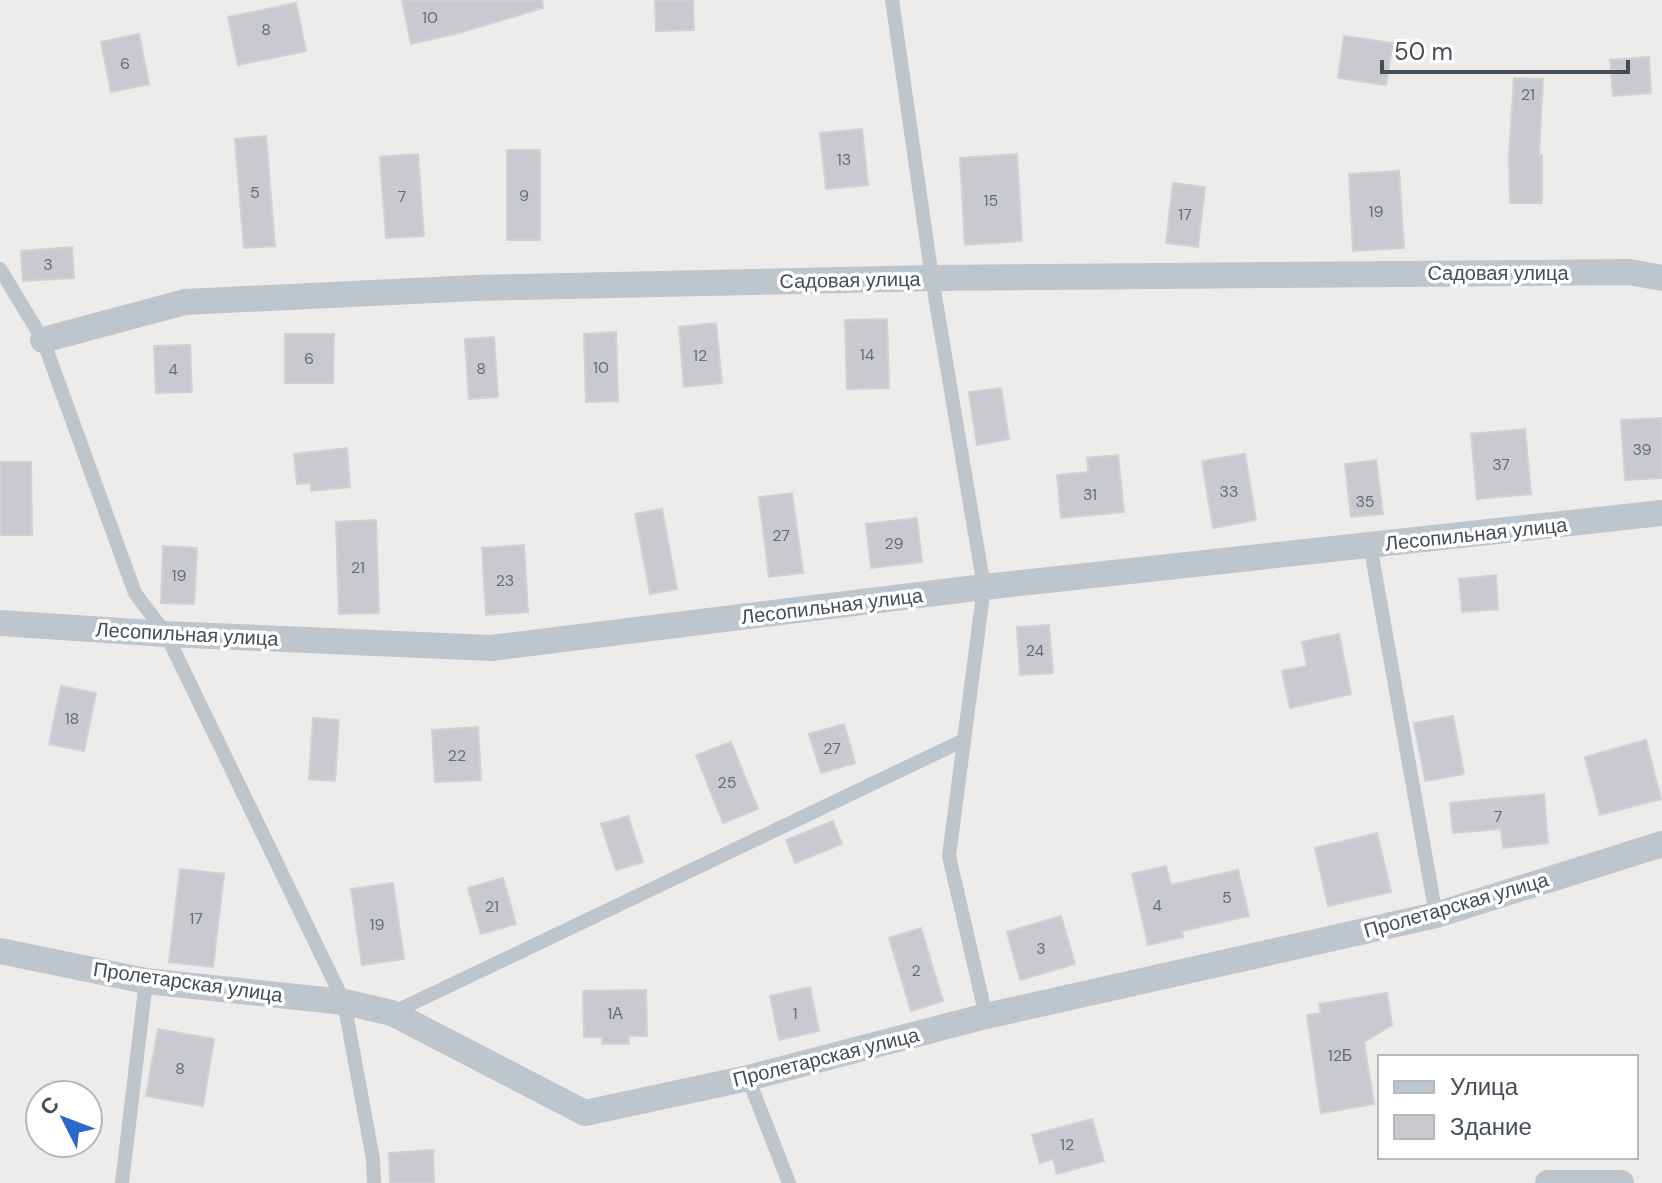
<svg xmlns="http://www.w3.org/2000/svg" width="1662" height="1183" viewBox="0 0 1662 1183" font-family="'DM Sans',sans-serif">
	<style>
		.building { fill: #c8cad0; stroke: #d0d1d6; stroke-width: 2 }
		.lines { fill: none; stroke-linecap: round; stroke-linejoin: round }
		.lane { stroke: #bdc5cd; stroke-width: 14 }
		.street { stroke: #bdc5cd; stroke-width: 26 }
		.labels { text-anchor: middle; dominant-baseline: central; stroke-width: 7; stroke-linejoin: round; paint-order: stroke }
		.number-label { font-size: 16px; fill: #666d75 }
		.street-label { font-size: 20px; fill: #454e57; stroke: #fff }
	</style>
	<rect width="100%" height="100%" fill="#eeebeb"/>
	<path class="building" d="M 402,0 L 542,0 L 543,8 L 459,33 L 411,44 Z
		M 655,0 L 693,0 L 694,30 L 656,31 Z
		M 296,3 L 306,51 L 238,65 L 228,17 Z
		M 139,34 L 149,84 L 111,92 L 101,42 Z
		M 1344,36 L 1393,43 L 1386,85 L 1338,78 Z
		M 1649,57 L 1651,93 L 1613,96 L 1610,60 Z
		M 1514,78 L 1543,79 L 1539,155 L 1542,155 L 1542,203 L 1510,203 L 1509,155 Z
		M 862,129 L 868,185 L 826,189 L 820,133 Z
		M 266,136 L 275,246 L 244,248 L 235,139 Z
		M 507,150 L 540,150 L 540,240 L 507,240 Z
		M 418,154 L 424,236 L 386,238 L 380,157 Z
		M 1017,154 L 1022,241 L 965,245 L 960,158 Z
		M 1399,171 L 1404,248 L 1353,251 L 1349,174 Z
		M 1173,183 L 1205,187 L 1198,247 L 1166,243 Z
		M 72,247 L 74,278 L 23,281 L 21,251 Z
		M 887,319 L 889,388 L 847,389 L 845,320 Z
		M 716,323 L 722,383 L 684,387 L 679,327 Z
		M 616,332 L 618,401 L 586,402 L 584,334 Z
		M 285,334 L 334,334 L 333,383 L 285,383 Z
		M 494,337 L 498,397 L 469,399 L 465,339 Z
		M 190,345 L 192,392 L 156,393 L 154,346 Z
		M 1001,388 L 1009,439 L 977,445 L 969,392 Z
		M 1662,418 L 1662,478 L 1625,480 L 1621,420 Z
		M 1525,429 L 1531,494 L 1477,499 L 1471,434 Z
		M 347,448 L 350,487 L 311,491 L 311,483 L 297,484 L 294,454 Z
		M 1245,454 L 1256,520 L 1213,528 L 1202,461 Z
		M 1118,455 L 1124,512 L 1061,518 L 1057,475 L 1088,472 L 1087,458 Z
		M 1376,460 L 1383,514 L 1351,517 L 1345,464 Z
		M 0,462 L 31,462 L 32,535 L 0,535 Z
		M 792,493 L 803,573 L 769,577 L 759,497 Z
		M 662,509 L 677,589 L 650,594 L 635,514 Z
		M 917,518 L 922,562 L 871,568 L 866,524 Z
		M 376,520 L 379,613 L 339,614 L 336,522 Z
		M 524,545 L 528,612 L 486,615 L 482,548 Z
		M 163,546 L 197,548 L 194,604 L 161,603 Z
		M 1496,575 L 1498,609 L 1462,612 L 1459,579 Z
		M 1049,625 L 1053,673 L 1020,675 L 1017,627 Z
		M 1339,634 L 1351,694 L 1290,708 L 1282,671 L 1307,666 L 1302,642 Z
		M 61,686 L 96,693 L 84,751 L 49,744 Z
		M 1453,716 L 1464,774 L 1425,781 L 1414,723 Z
		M 313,718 L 339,720 L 335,781 L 309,779 Z
		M 844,724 L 855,763 L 821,773 L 809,734 Z
		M 478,727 L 481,780 L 435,782 L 432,730 Z
		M 1646,740 L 1661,799 L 1600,815 L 1585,757 Z
		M 731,742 L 758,809 L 723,823 L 696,755 Z
		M 1544,794 L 1548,843 L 1503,848 L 1501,829 L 1453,833 L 1450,803 Z
		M 628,816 L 643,862 L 616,870 L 601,824 Z
		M 833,821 L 842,844 L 795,863 L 786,840 Z
		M 1377,833 L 1391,892 L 1328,906 L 1315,848 Z
		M 1166,866 L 1171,885 L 1238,870 L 1249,916 L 1182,931 L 1183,937 L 1148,945 L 1132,874 Z
		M 180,869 L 224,874 L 213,967 L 169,962 Z
		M 503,878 L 516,924 L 481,934 L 468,888 Z
		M 393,883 L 404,959 L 362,965 L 351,889 Z
		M 1061,916 L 1075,964 L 1020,980 L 1007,932 Z
		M 921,928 L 943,1001 L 911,1011 L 889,938 Z
		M 810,987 L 819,1031 L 779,1040 L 770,996 Z
		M 646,990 L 647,1036 L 629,1036 L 629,1044 L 602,1044 L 602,1037 L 584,1037 L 583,991 Z
		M 1387,993 L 1392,1025 L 1364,1042 L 1374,1104 L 1321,1113 L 1307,1015 L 1321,1013 L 1319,1004 Z
		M 158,1029 L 214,1039 L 203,1106 L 146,1096 Z
		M 1092,1119 L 1104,1161 L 1057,1174 L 1053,1159 L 1040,1163 L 1032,1135 Z
		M 433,1150 L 434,1183 L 390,1183 L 389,1153 Z"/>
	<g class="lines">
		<path class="lane" d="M 892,0 L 932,278 L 984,587 L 949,856 L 986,1016
			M 0,269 L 43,340 L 135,593 L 166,634 L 344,1002 L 373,1159 L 374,1183
			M 1370,545 L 1436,915
			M 392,1013 L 964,740
			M 748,1078 L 789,1183
			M 122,1183 L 146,981"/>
		<path class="street" d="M 43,340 L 185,302 L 475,288 L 932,278 L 1629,272 L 1662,278
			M 0,623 L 166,634 L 491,648 L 984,587 L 1662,513
			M 0,951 L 146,981 L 344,1002 L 392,1013 L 585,1113 L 748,1078 L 986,1016 L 1436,915 L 1662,844
			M 1548,1183 L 1621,1183"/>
	</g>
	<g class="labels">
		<g class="number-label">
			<text x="430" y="17">10</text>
			<text x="266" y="29">8</text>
			<text x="125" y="63">6</text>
			<text x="1528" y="94">21</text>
			<text x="844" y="159">13</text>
			<text x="255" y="192">5</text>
			<text x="524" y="195">9</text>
			<text x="402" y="196">7</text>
			<text x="991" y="200">15</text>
			<text x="1376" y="211">19</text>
			<text x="1185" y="214">17</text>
			<text x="48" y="264">3</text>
			<text x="867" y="354">14</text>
			<text x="700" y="355">12</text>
			<text x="309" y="358">6</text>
			<text x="601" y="367">10</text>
			<text x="481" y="368">8</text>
			<text x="173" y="369">4</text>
			<text x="1642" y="449">39</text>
			<text x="1501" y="464">37</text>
			<text x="1229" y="491">33</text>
			<text x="1090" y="494">31</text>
			<text x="1365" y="501">35</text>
			<text x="781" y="535">27</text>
			<text x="894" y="543">29</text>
			<text x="358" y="567">21</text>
			<text x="179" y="575">19</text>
			<text x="505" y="580">23</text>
			<text x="1035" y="650">24</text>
			<text x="72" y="718">18</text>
			<text x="832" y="748">27</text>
			<text x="457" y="755">22</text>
			<text x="727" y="782">25</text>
			<text x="1498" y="816">7</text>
			<text x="1227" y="897">5</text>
			<text x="1157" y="905">4</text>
			<text x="492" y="906">21</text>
			<text x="196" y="918">17</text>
			<text x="377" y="924">19</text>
			<text x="1041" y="948">3</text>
			<text x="916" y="970">2</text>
			<text x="615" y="1013">1А</text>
			<text x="795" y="1013">1</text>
			<text x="1340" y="1055">12Б</text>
			<text x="180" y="1068">8</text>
			<text x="1067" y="1144">12</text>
		</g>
		<g class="street-label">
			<text x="1498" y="273">Садовая улица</text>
			<text transform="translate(850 280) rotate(-1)">Садовая улица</text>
			<text transform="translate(1476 534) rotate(-6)">Лесопильная улица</text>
			<text transform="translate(832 606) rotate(-7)">Лесопильная улица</text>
			<text transform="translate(187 634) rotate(3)">Лесопильная улица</text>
			<text transform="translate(1456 905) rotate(-16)">Пролетарская улица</text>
			<text transform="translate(188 982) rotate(8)">Пролетарская улица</text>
			<text transform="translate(826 1057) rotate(-14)">Пролетарская улица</text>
		</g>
	</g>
	<rect x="1378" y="1055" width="260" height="104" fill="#ffffff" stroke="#b5b8bc" stroke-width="2"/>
	<rect x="1394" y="1081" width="40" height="12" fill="#bdc5cd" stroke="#b5b8bc" stroke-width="2"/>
	<text x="1450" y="1095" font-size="24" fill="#454e57">Улица</text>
	<rect x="1394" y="1115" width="40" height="24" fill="#c8cad0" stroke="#b5b8bc" stroke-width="2"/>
	<text x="1450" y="1135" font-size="24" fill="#454e57">Здание</text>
	<g transform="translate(64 1119) rotate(312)"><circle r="38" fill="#ffffff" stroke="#b5b8bc" stroke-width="2"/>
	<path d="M0-6L14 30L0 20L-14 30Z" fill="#2869cb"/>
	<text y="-12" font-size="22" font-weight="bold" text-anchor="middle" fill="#454e57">С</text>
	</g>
	<path d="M1382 60v12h246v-12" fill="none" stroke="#454e57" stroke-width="4"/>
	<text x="1394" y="60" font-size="24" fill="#454e57" stroke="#ffffff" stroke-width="6" paint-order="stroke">50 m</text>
</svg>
